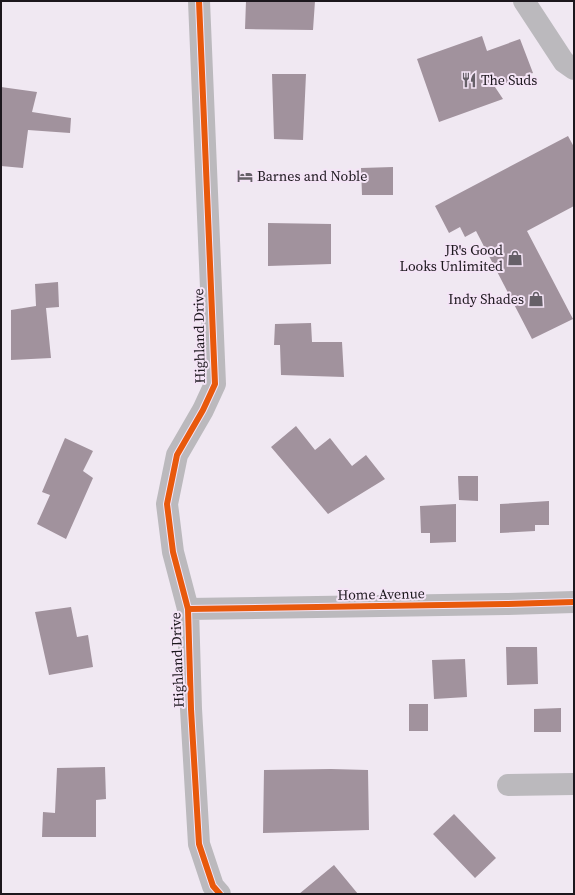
<svg xmlns="http://www.w3.org/2000/svg" width="575" height="895" viewBox="0 0 575 895" font-family="'Source Serif 4',serif">
	<style>
		.building { fill: #a1929d }
		.lines { fill: none; stroke-linecap: round; stroke-linejoin: round }
		.street { stroke: #bbb9bd; stroke-width: 22 }
		.cycleway-casing { stroke: #f4e4f6; stroke-width: 8 }
		.cycleway { stroke: #e8590c; stroke-width: 6 }
		.labels { text-anchor: middle; dominant-baseline: central; stroke-width: 4; stroke-linejoin: round; paint-order: stroke }
		.poi-label { font-size: 14px; fill: #1c171d; stroke: #f4e4f6; text-anchor: start }
		.street-label { font-size: 14px; fill: #1c171d; stroke: #f4e4f6 }
	</style>
	<rect width="100%" height="100%" fill="#f0e8f2"/>
	<path class="building" d="M 246,1 L 315,1 L 313,30 L 245,29 Z
		M 482,36 L 487,51 L 520,39 L 533,73 L 495,87 L 503,99 L 439,122 L 417,59 Z
		M 272,74 L 306,74 L 303,140 L 274,139 Z
		M 1,87 L 37,92 L 32,112 L 71,118 L 70,133 L 28,130 L 23,168 L 1,166 Z
		M 568,136 L 574,147 L 574,206 L 527,231 L 573,319 L 532,339 L 476,231 L 465,237 L 460,227 L 449,233 L 435,206 Z
		M 393,167 L 393,195 L 362,195 L 361,168 Z
		M 268,223 L 331,224 L 331,264 L 268,266 Z
		M 58,282 L 59,307 L 46,308 L 51,358 L 11,360 L 11,310 L 36,306 L 35,284 Z
		M 311,323 L 312,342 L 342,342 L 344,377 L 281,375 L 280,345 L 274,345 L 275,324 Z
		M 296,426 L 315,450 L 330,438 L 352,466 L 366,455 L 385,479 L 328,514 L 271,447 Z
		M 65,438 L 93,451 L 83,471 L 93,478 L 66,539 L 37,524 L 50,495 L 42,492 Z
		M 458,476 L 478,476 L 478,501 L 459,500 Z
		M 549,501 L 549,525 L 535,525 L 535,531 L 500,533 L 500,504 Z
		M 456,504 L 456,542 L 430,543 L 430,533 L 421,533 L 420,506 Z
		M 71,607 L 77,637 L 88,635 L 93,667 L 49,675 L 35,612 Z
		M 506,647 L 537,647 L 538,684 L 507,685 Z
		M 465,659 L 467,697 L 434,699 L 432,660 Z
		M 409,704 L 428,704 L 428,731 L 409,731 Z
		M 561,708 L 561,732 L 534,732 L 534,709 Z
		M 105,767 L 106,799 L 96,800 L 96,837 L 42,837 L 43,812 L 55,813 L 57,768 Z
		M 331,769 L 368,770 L 369,830 L 263,833 L 264,770 Z
		M 454,814 L 496,858 L 475,878 L 433,834 Z
		M 334,865 L 358,894 L 299,894 Z"/>
	<g class="lines">
		<path class="street" d="M 199,1 L 215,384 L 203,410 L 177,455 L 167,504 L 173,552 L 188,609 L 191,709 L 199,844 L 213,886 L 220,894
			M 524,1 L 564,62 L 574,69
			M 188,609 L 506,604 L 574,602
			M 508,785 L 574,784"/>
		<defs>
			<path id="cycleway" d="M 199,1 L 215,384 L 203,410 L 177,455 L 167,504 L 173,552 L 188,609 L 191,709 L 199,844 L 213,886 L 220,894
				M 188,609 L 506,604 L 574,602"/>
		</defs>
		<use href="#cycleway" class="cycleway-casing"/>
		<use href="#cycleway" class="cycleway"/>
	</g>
	<defs>
		<symbol id="restaurant-bare" viewBox="-9 -9 18 18"><path d="M-5-6h1v4h1v-4h1v4h1v-4h1v5L-1.5 .5V6h-2V.5L-5-1ZM5-6V6H3V1.5H1.5Q1.5-4 5-6Z" fill="#666068" stroke="#f4e4f6" stroke-width="2.5" paint-order="stroke"/></symbol>
		<symbol id="hotel-bare" viewBox="-9 -9 18 18"><path d="M-6-4.5h1.5V1H6V5H4.5V3h-9V5H-6ZM-4 0a1.8 1.8 0 1 1 3.6 0ZM.5 0V-2.5h3Q6-2.5 6 0Z" fill="#666068" stroke="#f4e4f6" stroke-width="2.5" paint-order="stroke"/></symbol>
		<symbol id="shop-bare" viewBox="-9 -9 18 18"><path d="M-5-2.5h2.3a2.7 3.5 0 0 1 5.4 0H5L5.5 6h-11ZM-1.5-2.5h3a1.5 2.3 0 0 0-3 0Z" fill="#666068" stroke="#f4e4f6" stroke-width="2.5" paint-order="stroke"/></symbol>
	</defs>
	<g fill-rule="evenodd">
		<use href="#restaurant-bare" x="458" y="69" width="22" height="22"/>
		<use href="#hotel-bare" x="234" y="165" width="22" height="22"/>
		<use href="#shop-bare" x="504" y="247" width="22" height="22"/>
		<use href="#shop-bare" x="525" y="288" width="22" height="22"/>
	</g>
	<g class="labels">
		<g class="poi-label">
			<text x="481" y="80">The Suds</text>
			<text x="257" y="176">Barnes and Noble</text>
			<text x="503" y="250" text-anchor="end">JR's Good<tspan x="503" dy="16">Looks Unlimited</tspan></text>
			<text x="524" y="299" text-anchor="end">Indy Shades</text>
		</g>
		<g class="street-label">
			<text transform="translate(199 336) rotate(-91)">Highland Drive</text>
			<text transform="translate(381 594) rotate(-1)">Home Avenue</text>
			<text transform="translate(177 660) rotate(-92)">Highland Drive</text>
		</g>
	</g>
	<rect width="575" height="895" fill="none" stroke="#1c171d" stroke-width="4"/>
</svg>
